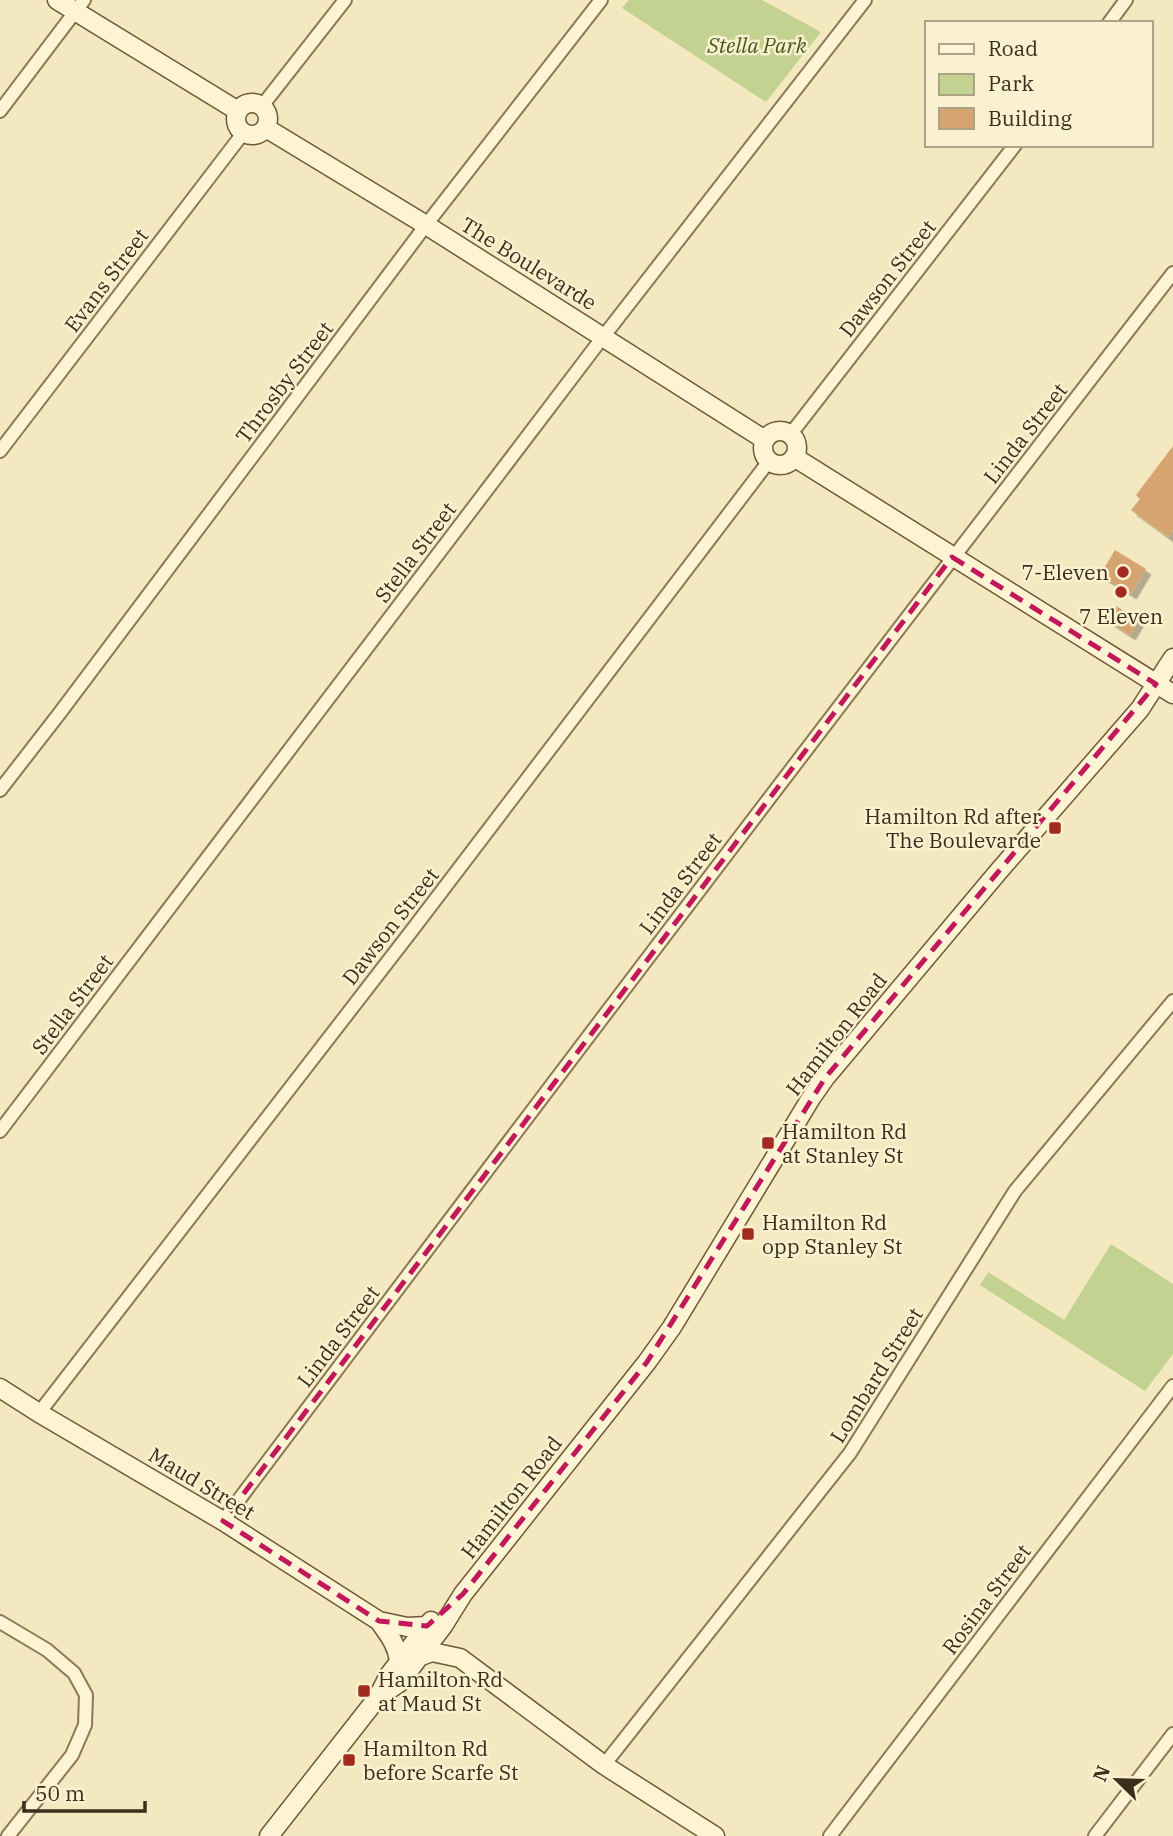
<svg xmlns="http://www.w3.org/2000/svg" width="1173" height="1836" viewBox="0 0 1173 1836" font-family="'IBM Plex Serif',serif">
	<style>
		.green { fill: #c4d291 }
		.building { fill: #d5a470; filter: url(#shadow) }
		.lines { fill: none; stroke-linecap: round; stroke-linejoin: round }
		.street-casing { stroke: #8d7855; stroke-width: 16 }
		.secondary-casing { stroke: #6f5938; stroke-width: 21 }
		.street { stroke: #fcf4d3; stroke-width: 12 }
		.secondary { stroke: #fcf4d3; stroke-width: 18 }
		.marked { fill: none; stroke: #c2185b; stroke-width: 5; stroke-dasharray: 14 9; stroke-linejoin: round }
		.poi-dot { fill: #a32a1e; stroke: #f9f1cf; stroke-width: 2.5 }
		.labels { text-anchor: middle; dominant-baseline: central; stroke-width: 5; stroke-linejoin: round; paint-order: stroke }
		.park-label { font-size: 21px; font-style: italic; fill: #455a1f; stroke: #f9f1cf }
		.street-label { font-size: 21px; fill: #3b2e1b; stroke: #f9f1cf }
		.poi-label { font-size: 21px; fill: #3b2e1b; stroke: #f9f1cf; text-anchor: start }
	</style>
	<defs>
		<filter id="shadow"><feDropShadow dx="5.5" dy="5.5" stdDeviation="0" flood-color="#0004"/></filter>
	</defs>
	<rect width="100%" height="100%" fill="#f3e8bf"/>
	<path class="green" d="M 629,0 L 762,0 L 821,32 L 766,102 L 622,8 Z
		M 1111,1244 L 1173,1284 L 1173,1354 L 1145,1391 L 980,1285 L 988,1272 L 1064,1320 Z"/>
	<path class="building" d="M 1173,446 L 1173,530 L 1168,537 L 1131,510 L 1140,499 L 1136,495 Z
		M 1115,550 L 1146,569 L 1131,594 L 1100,575 Z
		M 1116,606 L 1139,620 L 1130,635 L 1107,620 Z"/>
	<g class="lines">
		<defs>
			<path id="street" d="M 1109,23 L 1126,0
				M 262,106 L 345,0
				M 0,111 L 84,0
				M 790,435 L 1015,145
				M 0,451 L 244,132
				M 0,790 L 59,714 L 426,225 L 601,0
				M 0,1131 L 593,350 L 865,0
				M 39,1413 L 413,929 L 769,461
				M 223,1521 C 537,1103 852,686 1173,273
				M 0,1622 L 47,1650 L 74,1673 L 86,1695 L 85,1725 L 72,1755 L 8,1836
				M 604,1765 L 850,1453 L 1015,1191 L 1173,1001
				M 830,1836 L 1173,1386
				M 1095,1836 L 1173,1734"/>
			<path id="secondary" d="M 57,0 L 238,111
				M236 119a16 16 0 1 1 32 0a16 16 0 1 1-32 0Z
				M 266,128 L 426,225 L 765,440
				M763 448a17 17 0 1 1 34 0a17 17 0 1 1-34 0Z
				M 794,457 L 1173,694
				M 0,1388 L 39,1413 L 223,1521 L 379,1621 L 407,1627 L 427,1626
				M 379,1621 C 389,1635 398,1646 399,1663
				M 421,1656 L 432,1652 L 460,1658 L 604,1765 L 715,1836
				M 378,1697 L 399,1683 L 443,1626 L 463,1594 L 647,1362 L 672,1327 L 811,1098 L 825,1078 L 998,872 L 1140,709 L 1173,658
				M 269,1836 L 378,1697 L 389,1675 L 431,1621"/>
		</defs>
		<use href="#street" class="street-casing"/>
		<use href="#secondary" class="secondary-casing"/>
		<use href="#street" class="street"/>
		<use href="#secondary" class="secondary"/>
	</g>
	<path class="marked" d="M 952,557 L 1156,684 L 825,1078 L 647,1362 L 463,1594 L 427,1626 L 379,1621 L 223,1521 Z"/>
	<g class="poi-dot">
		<circle cx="1123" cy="572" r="7"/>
		<circle cx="1121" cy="592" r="7"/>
		<rect x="1048" y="821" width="14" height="14" rx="3.5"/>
		<rect x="761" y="1136" width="14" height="14" rx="3.5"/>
		<rect x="741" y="1227" width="14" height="14" rx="3.5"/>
		<rect x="357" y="1684" width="14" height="14" rx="3.5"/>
		<rect x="342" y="1753" width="14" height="14" rx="3.5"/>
	</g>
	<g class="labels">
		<g class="park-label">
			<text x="757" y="45">Stella Park</text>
		</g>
		<g class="street-label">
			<text transform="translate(529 263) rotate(32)">The Boulevarde</text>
			<text transform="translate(887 278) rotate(-52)">Dawson Street</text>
			<text transform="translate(106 280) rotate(-53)">Evans Street</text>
			<text transform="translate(284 382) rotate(-53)">Throsby Street</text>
			<text transform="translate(1025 433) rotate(-52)">Linda Street</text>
			<text transform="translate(415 552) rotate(-53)">Stella Street</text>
			<text transform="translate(680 883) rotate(-53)">Linda Street</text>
			<text transform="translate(390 926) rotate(-52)">Dawson Street</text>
			<text transform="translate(72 1004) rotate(-53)">Stella Street</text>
			<text transform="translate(836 1034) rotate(-52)">Hamilton Road</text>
			<text transform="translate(338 1336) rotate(-53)">Linda Street</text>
			<text transform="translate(876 1375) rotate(-58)">Lombard Street</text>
			<text transform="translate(202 1483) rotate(31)">Maud Street</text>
			<text transform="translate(511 1497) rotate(-52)">Hamilton Road</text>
			<text transform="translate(986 1599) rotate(-53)">Rosina Street</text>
		</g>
		<g class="poi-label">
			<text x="1109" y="572" text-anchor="end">7-Eleven</text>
			<text x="1121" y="616" text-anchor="middle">7 Eleven</text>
			<text x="1041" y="816" text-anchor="end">Hamilton Rd after<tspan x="1041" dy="24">The Boulevarde</tspan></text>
			<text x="782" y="1131">Hamilton Rd<tspan x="782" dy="24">at Stanley St</tspan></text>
			<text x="762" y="1222">Hamilton Rd<tspan x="762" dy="24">opp Stanley St</tspan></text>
			<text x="378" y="1679">Hamilton Rd<tspan x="378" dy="24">at Maud St</tspan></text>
			<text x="363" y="1748">Hamilton Rd<tspan x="363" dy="24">before Scarfe St</tspan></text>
		</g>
	</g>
	<rect x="925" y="21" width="228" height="126" fill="#f9f1cf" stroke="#ada387" stroke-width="2"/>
	<rect x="939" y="44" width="35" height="10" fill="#fcf4d3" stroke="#ada387" stroke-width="2"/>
	<text x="988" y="56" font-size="21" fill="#3b2e1b">Road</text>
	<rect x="939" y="74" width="35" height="21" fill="#c4d291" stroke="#ada387" stroke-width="2"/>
	<text x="988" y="91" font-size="21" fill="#3b2e1b">Park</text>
	<rect x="939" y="108" width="35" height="21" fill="#d5a470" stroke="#ada387" stroke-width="2"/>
	<text x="988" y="126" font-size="21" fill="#3b2e1b">Building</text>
	<g transform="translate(1117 1780) rotate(293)" stroke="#f9f1cf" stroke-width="5" paint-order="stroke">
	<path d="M0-5L12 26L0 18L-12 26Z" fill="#3b2e1b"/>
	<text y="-10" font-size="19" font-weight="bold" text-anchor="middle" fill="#3b2e1b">N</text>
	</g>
	<path d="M24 1801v10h121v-10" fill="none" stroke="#3b2e1b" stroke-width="3.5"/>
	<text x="35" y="1801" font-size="21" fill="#3b2e1b" stroke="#f9f1cf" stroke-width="5" paint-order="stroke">50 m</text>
</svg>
